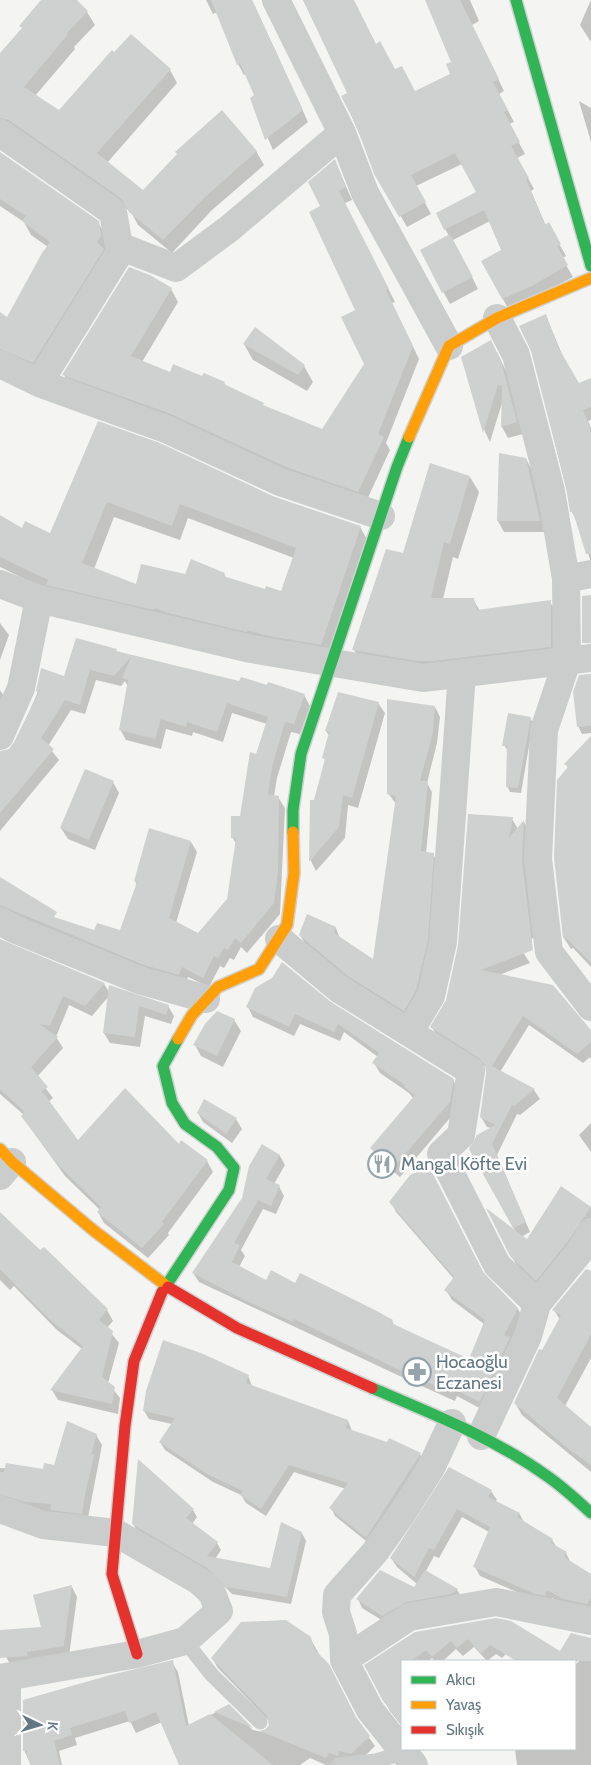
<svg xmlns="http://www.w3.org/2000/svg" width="591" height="1765" viewBox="0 0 591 1765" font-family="Cabin,sans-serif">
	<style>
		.shadow { fill: #0003; fill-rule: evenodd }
		.building { fill: #cfd0d0; fill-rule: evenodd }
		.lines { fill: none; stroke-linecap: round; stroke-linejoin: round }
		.fast-casing { stroke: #d0d2d2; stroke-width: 14 }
		.slow-casing { stroke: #d0d2d2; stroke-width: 14 }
		.jam-casing { stroke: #d0d2d2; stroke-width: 14 }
		.lane { stroke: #cbcdcd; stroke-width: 15 }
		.street { stroke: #cbcdcd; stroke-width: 28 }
		.fast { stroke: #30b455; stroke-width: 11 }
		.slow { stroke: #ff9f0a; stroke-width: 11 }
		.jam { stroke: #e5322d; stroke-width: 11 }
		.labels { text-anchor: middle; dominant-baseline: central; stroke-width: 5; stroke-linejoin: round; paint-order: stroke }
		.poi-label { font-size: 18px; fill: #627784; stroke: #fff; text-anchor: start }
	</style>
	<rect width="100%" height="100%" fill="#f4f4f2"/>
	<path class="shadow" d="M 42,0 L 75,0 L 87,12 L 95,25 L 74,47 L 75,49 L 35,96 L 59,112 L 170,70 L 177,83 L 107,163 L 143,191 L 256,151 L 264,165 L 211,211 L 172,253 L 138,225 L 131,212 L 18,133 L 0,133 L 0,55 L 23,29 Z
		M 206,0 L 252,0 L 308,122 L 273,150 L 251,99 L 256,96 L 246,74 L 244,75 L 238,64 L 217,12 L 213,14 Z
		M 303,0 L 353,0 L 376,45 L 395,71 L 415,93 L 452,74 L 452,63 L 427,0 L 470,0 L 479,21 L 472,25 L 504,91 L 499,94 L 514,122 L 509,124 L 525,154 L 517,158 L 534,189 L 531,191 L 546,226 L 548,224 L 566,256 L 562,258 L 573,277 L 509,310 L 482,262 L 502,251 L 490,221 L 453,240 L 478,289 L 450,304 L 421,251 L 449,236 L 437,214 L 477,193 L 462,164 L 416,186 L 431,214 L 407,227 L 376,173 L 343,96 L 349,93 Z
		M 591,0 L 591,42 L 580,25 Z
		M 579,101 L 591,108 L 591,142 Z
		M 0,154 L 98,222 L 106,236 L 110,263 L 41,375 L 0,357 L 0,314 L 7,319 L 48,247 L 31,235 L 24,222 L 0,206 Z
		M 335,161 L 352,200 L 345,203 L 395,302 L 392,303 L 419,359 L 386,443 L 390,450 L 365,504 L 71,387 L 64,375 L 171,289 L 178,302 L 142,362 L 171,374 L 224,383 L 226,387 L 264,407 L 322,431 L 365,365 L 357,310 L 322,207 Z
		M 546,316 L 564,359 L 578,385 L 591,384 L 591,420 L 588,421 L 591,428 L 591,562 L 577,522 L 572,512 L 532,351 Z
		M 244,344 L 304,366 L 313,382 L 307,391 L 253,360 Z
		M 497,352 L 507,373 L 523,434 L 508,438 L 502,427 L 502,403 L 490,442 L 485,432 L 463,358 Z
		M 99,423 L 274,498 L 360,527 L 368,541 L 329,659 L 51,592 L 0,567 L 0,517 L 22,530 L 51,535 ZM 114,517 L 180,540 L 188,518 L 294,558 L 282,592 L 266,590 L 226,578 L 224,574 L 185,576 L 137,586 L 94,569 Z
		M 526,459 L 532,470 L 546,532 L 504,532 L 498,521 Z
		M 470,477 L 479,492 L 458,559 L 453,557 L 443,599 L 473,599 L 480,611 L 550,602 L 559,617 L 560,662 L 363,666 L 354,650 L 404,554 Z
		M 0,623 L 9,635 L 0,660 Z
		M 116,650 L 117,652 L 240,683 L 304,695 L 310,706 L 300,734 L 291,732 L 277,778 L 274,796 L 278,797 L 285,808 L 280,914 L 247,953 L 241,947 L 234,960 L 230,958 L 224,968 L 220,966 L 209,987 L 188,977 L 185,985 L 0,917 L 0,886 L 72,931 L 121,932 L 137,885 L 135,881 L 191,842 L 197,852 L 176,923 L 199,934 L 228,899 L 236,844 L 233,838 L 241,817 L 256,756 L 267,724 L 232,713 L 223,742 L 193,732 L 192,736 L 166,729 L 161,749 L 126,740 L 120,729 L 128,687 L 125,681 L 121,686 L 96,680 L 85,714 L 71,710 L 48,746 L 59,760 L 0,831 L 0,753 L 10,750 L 15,743 L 37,694 L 42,670 L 65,677 Z
		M 591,675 L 591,733 L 582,734 L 579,728 L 575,692 Z
		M 0,690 L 8,702 L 0,723 Z
		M 378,703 L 385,713 L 358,808 L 348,805 L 345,838 L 316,871 L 311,861 L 312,801 L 315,801 L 326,762 L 324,758 L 330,737 L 326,731 Z
		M 435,707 L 440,717 L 437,743 L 427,783 L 432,792 L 426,853 L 433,854 L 438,864 L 432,950 L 409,1019 L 355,986 L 306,945 L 300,935 L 336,928 L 340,939 L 374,962 L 396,804 L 388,793 Z
		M 530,718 L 533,723 L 521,793 L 510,792 L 507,786 L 508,751 L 504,745 Z
		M 591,742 L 591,967 L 573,948 L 571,949 L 564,938 L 555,858 L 568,768 L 566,764 Z
		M 113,782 L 119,793 L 95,850 L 68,839 L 61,828 Z
		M 512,819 L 518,829 L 524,822 L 529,831 L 535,936 L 521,949 L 530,963 L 499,975 L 591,1032 L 591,1060 L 590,1057 L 583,1063 L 529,1025 L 500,1072 L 534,1090 L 540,1099 L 520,1115 L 517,1114 L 497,1155 L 530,1232 L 521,1237 L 527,1241 L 561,1188 L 591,1207 L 591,1225 L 542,1290 L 517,1266 L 511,1255 L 517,1234 L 470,1149 L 491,1128 L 487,1127 L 481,1117 L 488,1073 L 486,1067 L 437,1037 L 432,1027 L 447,1000 Z
		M 0,940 L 104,984 L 110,993 L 168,1006 L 174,1016 L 171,1024 L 145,1016 L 140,1047 L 110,1043 L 104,1033 L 109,996 L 92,1016 L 69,1005 L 56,1037 L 63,1048 L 37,1077 L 53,1098 L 48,1102 L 78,1142 L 179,1146 L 207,1161 L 213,1172 L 168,1233 L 169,1235 L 148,1258 L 104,1223 L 98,1212 L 100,1210 L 65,1176 L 29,1126 L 24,1115 L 0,1094 Z
		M 330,1003 L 453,1080 L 459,1090 L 455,1112 L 400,1177 L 377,1158 L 372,1148 L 413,1098 L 409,1093 L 380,1073 L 374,1063 L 378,1057 L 344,1032 L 340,1041 L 300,1024 L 294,1036 L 253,1017 L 248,1007 Z
		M 234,1020 L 241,1031 L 223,1067 L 201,1056 L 195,1045 Z
		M 204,1101 L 236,1119 L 242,1129 L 232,1143 L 203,1122 L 198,1113 Z
		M 591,1123 L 591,1152 L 579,1135 Z
		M 263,1146 L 280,1156 L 285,1165 L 274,1184 L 279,1186 L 284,1196 L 276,1214 L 263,1209 L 241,1250 L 245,1256 L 239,1267 L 266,1281 L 295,1284 L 392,1321 L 395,1327 L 469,1361 L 484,1324 L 452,1300 L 446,1290 L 454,1279 L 396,1212 L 391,1202 L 411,1176 L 427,1166 L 484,1274 L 518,1309 L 523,1318 L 485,1411 L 457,1396 L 455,1401 L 406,1379 L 199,1282 L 193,1273 L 243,1199 Z
		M 0,1214 L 107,1310 L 113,1321 L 107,1328 L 119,1343 L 108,1383 L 120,1398 L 118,1414 L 58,1400 L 52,1390 L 82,1349 L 57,1330 L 14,1286 L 10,1290 L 0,1280 Z
		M 591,1274 L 591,1358 L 565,1406 L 591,1429 L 591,1472 L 522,1415 L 515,1403 L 560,1320 L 554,1310 Z
		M 248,1376 L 252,1386 L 348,1421 L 352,1431 L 420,1454 L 424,1462 L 371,1545 L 335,1516 L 331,1508 L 346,1489 L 294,1472 L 266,1516 L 246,1503 L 241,1495 L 213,1482 L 165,1450 L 160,1442 L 172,1424 L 149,1419 L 144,1411 Z
		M 96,1435 L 102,1445 L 87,1523 L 0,1505 L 0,1468 L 44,1470 L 55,1466 Z
		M 449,1468 L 491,1491 L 497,1500 L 495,1502 L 519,1513 L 524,1522 L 552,1540 L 558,1549 L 566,1553 L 571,1563 L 591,1576 L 591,1613 L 569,1608 L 552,1598 L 550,1604 L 542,1603 L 480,1576 L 475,1567 L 489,1532 L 462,1517 L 439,1558 L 434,1556 L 426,1571 L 457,1590 L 462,1598 L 388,1624 L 362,1608 L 358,1599 L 415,1588 L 417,1584 L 397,1567 L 391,1558 Z
		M 193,1510 L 197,1517 L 192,1524 L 217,1543 L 221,1550 L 215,1559 L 271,1569 L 302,1533 L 306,1541 L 291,1604 L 232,1594 L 213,1575 L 138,1532 L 133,1524 Z
		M 72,1587 L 77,1597 L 69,1656 L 12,1667 L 6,1657 L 43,1628 Z
		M 415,1633 L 523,1636 L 502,1658 L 496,1654 L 487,1661 L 474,1647 L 463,1656 L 456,1649 L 443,1661 L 435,1661 L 432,1658 L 428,1661 L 402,1661 L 402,1726 L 390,1711 L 366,1666 Z
		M 310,1638 L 357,1721 L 375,1746 L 357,1764 L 326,1765 L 310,1758 L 300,1765 L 181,1765 L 162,1722 L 136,1733 L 130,1721 L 75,1738 L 77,1745 L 59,1751 L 62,1765 L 31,1765 L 24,1750 L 172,1662 L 178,1672 L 189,1726 L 228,1706 L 253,1730 L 263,1732 L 270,1725 L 269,1721 L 218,1668 L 212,1658 Z
		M 591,1650 L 591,1765 L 517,1765 L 515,1749 L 575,1749 L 575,1665 Z"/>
	<path class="building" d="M 41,0 L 77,0 L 88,11 L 67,33 L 68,34 L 24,87 L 59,110 L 112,50 L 114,52 L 131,34 L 171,69 L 97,153 L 143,190 L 177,154 L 175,152 L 222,110 L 257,151 L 204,198 L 163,240 L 129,212 L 122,199 L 9,120 L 0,118 L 0,53 L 22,28 L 19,26 Z
		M 211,0 L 252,0 L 303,110 L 265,140 L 250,98 L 254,95 L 240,63 L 237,65 Z
		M 303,0 L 354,0 L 376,44 L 380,41 L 395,69 L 402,66 L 415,91 L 450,74 L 446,64 L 451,62 L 425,0 L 460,0 L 499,79 L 493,82 L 508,110 L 504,112 L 520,142 L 511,146 L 529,178 L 526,179 L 545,225 L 549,222 L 561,244 L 557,246 L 568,265 L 532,286 L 502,299 L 481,261 L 501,250 L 484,210 L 444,230 L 436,213 L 476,192 L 455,153 L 411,175 L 426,202 L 399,217 L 374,174 L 357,127 L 341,96 L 347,93 Z
		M 0,152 L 99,221 L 101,236 L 97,242 L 104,249 L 33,363 L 0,349 L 0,312 L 7,317 L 42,253 L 50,242 L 22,221 L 26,216 L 0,199 Z
		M 335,159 L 346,187 L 339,191 L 389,289 L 386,290 L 413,346 L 378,434 L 384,437 L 358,492 L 286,467 L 171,414 L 62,375 L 129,267 L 150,275 L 172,288 L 131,356 L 170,372 L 173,364 L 202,376 L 204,373 L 225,382 L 224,384 L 264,403 L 263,405 L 322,429 L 364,364 L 341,317 L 355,310 L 309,212 L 320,206 L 308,182 Z
		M 450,234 L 473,277 L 442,293 L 420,250 Z
		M 546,314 L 558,347 L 579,383 L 591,378 L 591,407 L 583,410 L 591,431 L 591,554 L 586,554 L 573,512 L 570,512 L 566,487 L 531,351 L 519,326 Z
		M 255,327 L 305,365 L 298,375 L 243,344 Z
		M 491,340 L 501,361 L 517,422 L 501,427 L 502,386 L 498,385 L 483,433 L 461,357 Z
		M 98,421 L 160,443 L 275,497 L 361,526 L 321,645 L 264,635 L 247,630 L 247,632 L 168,613 L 155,608 L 154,610 L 46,585 L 48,580 L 0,557 L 0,515 L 22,528 L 25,521 L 50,533 ZM 107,502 L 172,526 L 180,504 L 296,548 L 281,591 L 266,586 L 265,589 L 223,576 L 225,573 L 191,559 L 185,574 L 141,564 L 136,584 L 82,563 Z
		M 499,453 L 526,458 L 540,521 L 497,521 Z
		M 430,463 L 470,476 L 450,544 L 444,542 L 431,598 L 474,598 L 477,610 L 551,600 L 551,647 L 433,661 L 417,661 L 352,650 L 386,549 L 403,553 Z
		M 591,595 L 591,643 L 582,643 L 582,596 Z
		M 76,638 L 117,649 L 116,651 L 239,681 L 241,677 L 267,685 L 268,682 L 305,694 L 294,724 L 285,722 L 272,767 L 268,794 L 279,796 L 278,872 L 274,903 L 241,943 L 235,938 L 228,950 L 224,948 L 218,958 L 214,956 L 203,978 L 182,967 L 179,975 L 144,965 L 0,905 L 0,877 L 57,912 L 54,917 L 94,930 L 97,923 L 120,930 L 137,882 L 134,881 L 149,828 L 191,841 L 169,918 L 198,933 L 227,899 L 236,838 L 231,838 L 231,816 L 240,816 L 250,752 L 256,754 L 268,717 L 227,703 L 217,732 L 187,722 L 186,727 L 161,719 L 155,739 L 119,730 L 128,680 L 122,678 L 131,657 L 114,676 L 90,670 L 80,705 L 65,700 L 41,738 L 54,749 L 0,813 L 0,751 L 9,749 L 14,742 L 39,692 L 36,691 L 41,668 L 64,676 Z
		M 591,674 L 591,726 L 577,727 L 573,692 L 579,675 Z
		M 338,692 L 379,702 L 352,798 L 343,795 L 339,827 L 309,862 L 310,800 L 314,800 L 325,759 L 322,758 L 329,732 L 325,731 Z
		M 387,699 L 435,706 L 433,732 L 420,781 L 428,781 L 421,851 L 434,853 L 428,940 L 416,990 L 404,1011 L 348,976 L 299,935 L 307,914 L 336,927 L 334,933 L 373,959 L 396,796 L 387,794 Z
		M 508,713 L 531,717 L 518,788 L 506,787 L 507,746 L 502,746 Z
		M 591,736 L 591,963 L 565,937 L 563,938 L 554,858 L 557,780 L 568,767 L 564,764 Z
		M 85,769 L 114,781 L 89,840 L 60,828 Z
		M 468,814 L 513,817 L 509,838 L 524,820 L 522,861 L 533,950 L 481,970 L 553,985 L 591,1030 L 591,1042 L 577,1054 L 523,1016 L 492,1066 L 535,1089 L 514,1106 L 512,1105 L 492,1144 L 526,1222 L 513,1228 L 469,1149 L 477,1135 L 495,1125 L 480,1117 L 486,1073 L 485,1065 L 479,1058 L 430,1027 L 446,1000 L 458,945 Z
		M 0,939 L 105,983 L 85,1006 L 63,996 L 50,1026 L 39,1024 L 58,1037 L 31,1067 L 48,1087 L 42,1091 L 78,1140 L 125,1088 L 179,1144 L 181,1140 L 208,1160 L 162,1222 L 164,1224 L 142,1248 L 97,1212 L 101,1207 L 58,1165 L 21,1116 L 25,1112 L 0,1089 Z
		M 282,962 L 331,1002 L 454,1079 L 450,1102 L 393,1168 L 370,1148 L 415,1095 L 404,1087 L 405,1085 L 372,1063 L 379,1053 L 338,1024 L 334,1032 L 295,1014 L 289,1027 L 246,1007 L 255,988 L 272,978 Z
		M 109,985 L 169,1005 L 166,1015 L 139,1006 L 135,1037 L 103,1033 Z
		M 217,1011 L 235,1019 L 217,1056 L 193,1045 L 205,1024 Z
		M 204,1099 L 237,1118 L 226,1134 L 197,1113 Z
		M 262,1144 L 280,1155 L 266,1179 L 280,1185 L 271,1206 L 258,1200 L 234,1243 L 240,1245 L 232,1262 L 266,1280 L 271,1270 L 295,1283 L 300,1273 L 375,1310 L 393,1320 L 391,1323 L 469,1359 L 485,1320 L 444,1290 L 454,1277 L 389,1202 L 410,1175 L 429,1166 L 483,1272 L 518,1308 L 504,1335 L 510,1337 L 480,1402 L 452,1388 L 450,1392 L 399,1370 L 294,1319 L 293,1322 L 249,1302 L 192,1273 L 242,1198 L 249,1166 Z
		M 561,1186 L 591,1207 L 568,1241 L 536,1281 L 510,1256 L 486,1208 L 527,1239 Z
		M 0,1212 L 40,1250 L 44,1247 L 108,1309 L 99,1320 L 113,1331 L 102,1377 L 115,1387 L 112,1404 L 50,1390 L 83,1346 L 49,1319 L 0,1269 Z
		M 586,1269 L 591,1271 L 591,1334 L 557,1398 L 591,1427 L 591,1465 L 571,1451 L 514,1403 L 539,1349 L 542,1350 L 561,1315 L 552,1310 Z
		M 163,1340 L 201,1353 L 249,1375 L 246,1383 L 348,1420 L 346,1428 L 387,1442 L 389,1438 L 421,1453 L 366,1538 L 329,1508 L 348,1483 L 289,1465 L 261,1509 L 240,1495 L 243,1491 L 207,1474 L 159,1442 L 175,1418 L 143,1411 L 146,1391 Z
		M 67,1421 L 97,1434 L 91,1454 L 94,1455 L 92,1466 L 86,1489 L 82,1514 L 50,1510 L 51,1504 L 25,1502 L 0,1494 L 0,1472 L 4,1472 L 6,1463 L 43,1469 L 44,1463 L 54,1465 Z
		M 138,1459 L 194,1509 L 186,1518 L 218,1542 L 207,1556 L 270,1568 L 281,1522 L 302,1532 L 287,1597 L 226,1587 L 207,1568 L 132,1524 Z
		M 449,1467 L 492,1490 L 488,1497 L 520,1513 L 517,1517 L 553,1539 L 551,1543 L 567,1552 L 564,1557 L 591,1574 L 591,1597 L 587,1604 L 563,1599 L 547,1590 L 545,1596 L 535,1594 L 473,1567 L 490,1527 L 457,1509 L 434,1550 L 429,1548 L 414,1577 L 390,1558 Z
		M 380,1570 L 414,1587 L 425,1570 L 458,1589 L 451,1594 L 406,1602 L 382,1616 L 356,1599 Z
		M 72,1585 L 64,1646 L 27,1652 L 28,1656 L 0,1658 L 0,1630 L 41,1627 L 33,1595 Z
		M 496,1618 L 511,1621 L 560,1651 L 571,1633 L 591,1638 L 591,1661 L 516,1661 L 490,1645 L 481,1654 L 468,1639 L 457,1648 L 451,1641 L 432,1657 L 426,1650 L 411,1661 L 402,1661 L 402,1725 L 383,1701 L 364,1665 L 415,1632 Z
		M 286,1620 L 311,1637 L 314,1649 L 329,1664 L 356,1717 L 370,1736 L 351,1754 L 339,1751 L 338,1756 L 329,1753 L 326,1758 L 260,1731 L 266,1729 L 269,1725 L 267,1716 L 211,1658 L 241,1622 Z
		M 173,1660 L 186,1726 L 210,1714 L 273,1765 L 179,1765 L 156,1712 L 129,1723 L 125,1711 L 70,1728 L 72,1735 L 54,1741 L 60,1765 L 30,1765 L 26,1750 L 23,1751 L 23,1700 L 110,1675 Z
		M 229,1704 L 253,1728 L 214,1712 Z"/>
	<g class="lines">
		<defs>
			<path id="fast" d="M 516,0 L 591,266
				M 293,832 L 293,810 L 301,754 L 397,467 L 409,437
				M 162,1292 L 229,1190 L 234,1168 L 217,1147 L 185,1124 L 172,1103 L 163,1066 L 178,1039
				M 372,1388 C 431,1413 494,1438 547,1476 C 563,1487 577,1500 591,1513"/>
			<path id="slow" d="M 409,437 L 449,346 L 497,318 L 591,278
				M 178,1039 L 192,1015 L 218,987 L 259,969 L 287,925 L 294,873 L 293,832
				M 0,1149 L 12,1162 L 93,1230 L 168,1287"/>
			<path id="jam" d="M 168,1287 L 237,1328 L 372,1388
				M 137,1654 L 112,1574 L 125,1426 L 134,1361 L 162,1292"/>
		</defs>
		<use href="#fast" class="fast-casing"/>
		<use href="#slow" class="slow-casing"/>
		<use href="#jam" class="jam-casing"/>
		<path class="lane" d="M 185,1641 L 212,1675 L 260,1722
			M 339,1765 L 376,1761 L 403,1753"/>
		<path class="street" d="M 276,0 L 342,133 L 365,193 L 449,346
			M 0,133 L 113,212 L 120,252 L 39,383
			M 119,246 L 176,268 L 230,228 L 342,133
			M 497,318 L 516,355 L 551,491 L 566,579 L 567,661 L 544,730 L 538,859 L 549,952 L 591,1007
			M 0,364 L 39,383 L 166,429 L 280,482 L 381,516
			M 566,579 L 591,574
			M 0,584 L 39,599 L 251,649 L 423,678 L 591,658
			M 0,736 L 21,688 L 39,599
			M 0,921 L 14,929 L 139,980 L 206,999
			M 279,939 L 339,989 L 471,1071 L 461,1135 L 441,1154 L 497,1265 L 537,1304
			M 410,1031 L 431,996 L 443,942 L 462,673
			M 0,1176 L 12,1162
			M 481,1436 L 528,1336 L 537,1304 L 581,1250 L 591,1232
			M 0,1509 L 43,1525 L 116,1533 L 199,1581 L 212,1593 L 219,1611 L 185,1641 L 137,1654 L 0,1678
			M 344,1660 L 409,1617 L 496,1602 L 591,1621
			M 7,1678 L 7,1765
			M 414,1765 L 370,1710 L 344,1660 L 343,1634 L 336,1612 L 337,1595 L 375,1552 L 401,1515 L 431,1468 L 452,1423"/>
		<use href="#fast" class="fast"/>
		<use href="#slow" class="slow"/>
		<use href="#jam" class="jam"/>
	</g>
	<defs>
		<symbol id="restaurant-ring" viewBox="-11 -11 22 22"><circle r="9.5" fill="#fff" stroke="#95a3aa" stroke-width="1.5"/><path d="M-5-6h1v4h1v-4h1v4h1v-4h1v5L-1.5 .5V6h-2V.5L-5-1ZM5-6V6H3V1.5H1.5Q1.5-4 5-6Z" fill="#95a3aa"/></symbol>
		<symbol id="pharmacy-ring" viewBox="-11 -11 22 22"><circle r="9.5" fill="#fff" stroke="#95a3aa" stroke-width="1.5"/><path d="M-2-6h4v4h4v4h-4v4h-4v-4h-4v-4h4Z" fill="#95a3aa"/></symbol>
	</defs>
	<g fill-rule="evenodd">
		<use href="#restaurant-ring" x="366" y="1148" width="32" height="32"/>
		<use href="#pharmacy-ring" x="401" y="1356" width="32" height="32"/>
	</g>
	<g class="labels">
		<g class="poi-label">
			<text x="401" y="1164">Mangal Köfte Evi</text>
			<text x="436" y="1362">Hocaoğlu<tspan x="436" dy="21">Eczanesi</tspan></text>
		</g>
	</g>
	<rect x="401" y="1660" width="175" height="90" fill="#ffffff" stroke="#c0c9ce"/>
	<rect x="411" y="1676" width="25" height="8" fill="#30b455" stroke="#c0c9ce"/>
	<text x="446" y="1685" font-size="15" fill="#627784">Akıcı</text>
	<rect x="411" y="1701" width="25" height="8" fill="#ff9f0a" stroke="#c0c9ce"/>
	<text x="446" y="1710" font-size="15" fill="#627784">Yavaş</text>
	<rect x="411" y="1726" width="25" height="8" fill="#e5322d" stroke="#c0c9ce"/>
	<text x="446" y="1735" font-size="15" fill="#627784">Sıkışık</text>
	<g transform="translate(40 1725) rotate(95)" stroke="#ffffff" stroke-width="4" paint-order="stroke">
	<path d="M0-4L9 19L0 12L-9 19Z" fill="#627784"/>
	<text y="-8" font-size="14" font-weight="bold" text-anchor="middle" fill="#627784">K</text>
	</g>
</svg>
